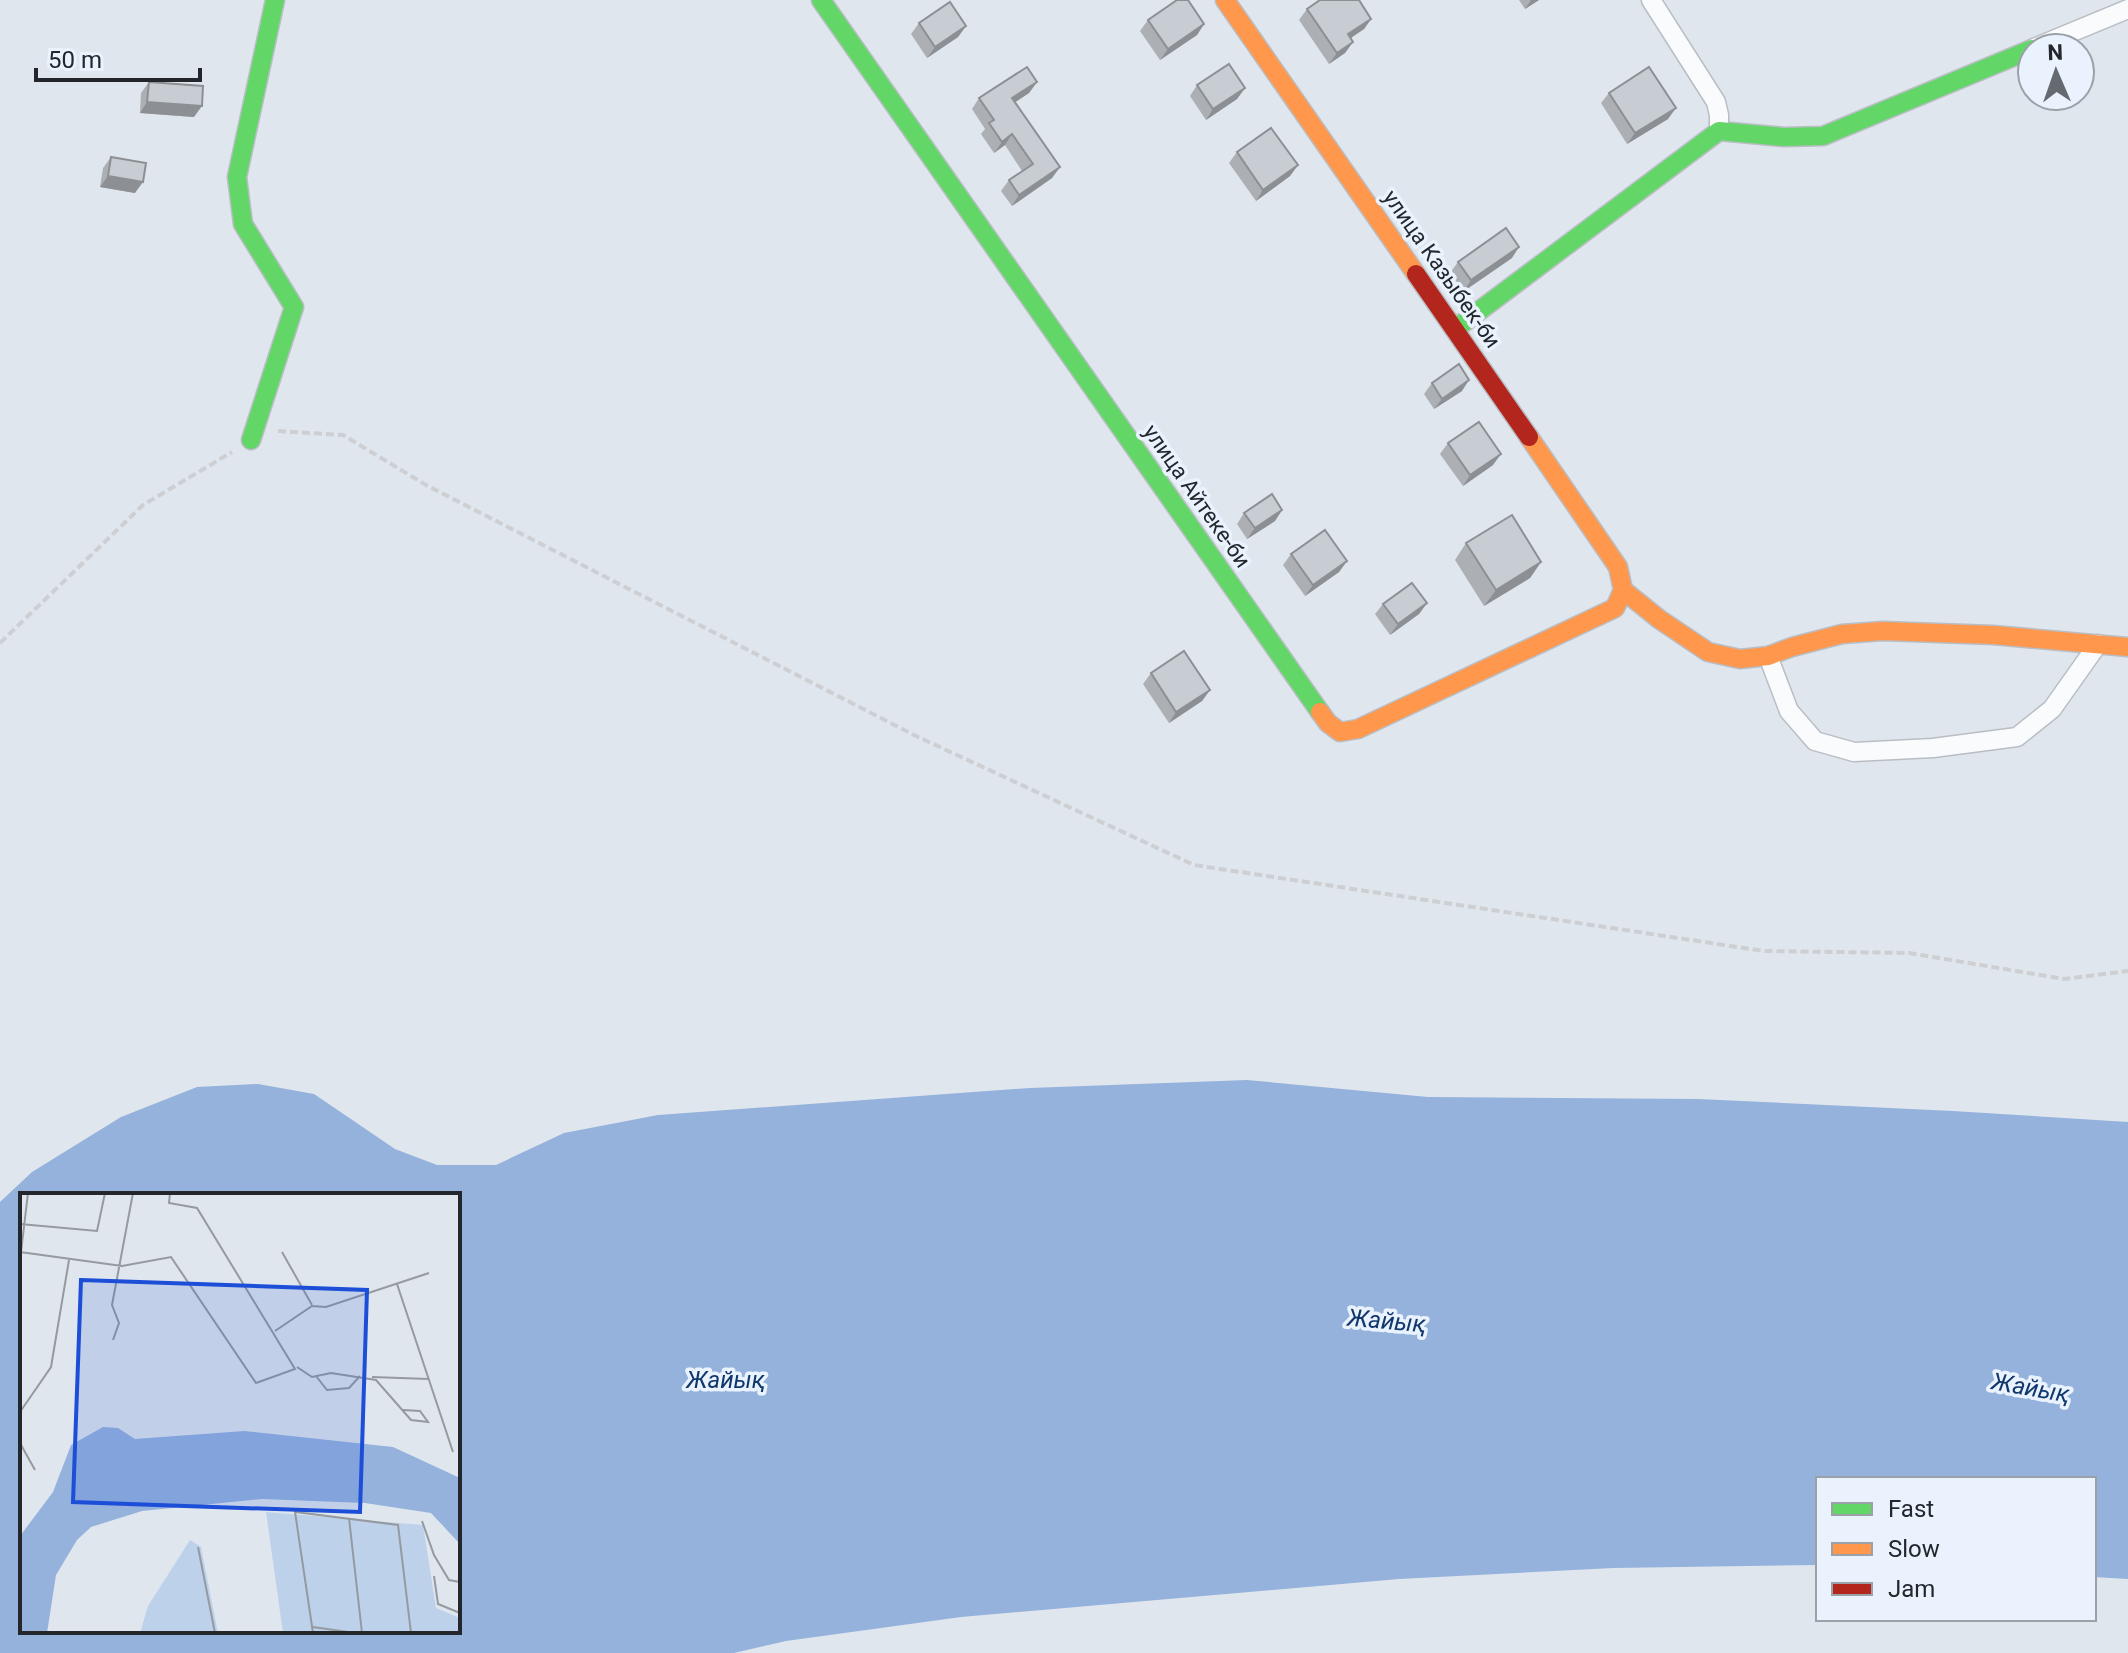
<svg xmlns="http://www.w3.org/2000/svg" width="2128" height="1653" viewBox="0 0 2128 1653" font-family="Roboto,sans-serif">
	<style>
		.water { fill: #94b2dc; fill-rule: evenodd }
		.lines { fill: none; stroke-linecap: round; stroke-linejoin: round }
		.street-casing { stroke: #b9bec4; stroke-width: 21 }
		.fast-casing { stroke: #b9bec4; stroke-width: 21 }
		.slow-casing { stroke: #b9bec4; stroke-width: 21 }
		.jam-casing { stroke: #b9bec4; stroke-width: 21 }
		.path { stroke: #cdcfd2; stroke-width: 4; stroke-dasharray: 8 4; stroke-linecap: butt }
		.street { stroke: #fafbfc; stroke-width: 18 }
		.fast { stroke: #63d668; stroke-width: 18 }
		.slow { stroke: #ff974d; stroke-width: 18 }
		.jam { stroke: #b3261e; stroke-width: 18 }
		.wall { fill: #acb0b5 }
		.shaded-wall { fill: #8c9094 }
		.building { fill: #c8cdd3; stroke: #8c9094; stroke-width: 2 }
		.labels { text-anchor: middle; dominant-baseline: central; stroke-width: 7; stroke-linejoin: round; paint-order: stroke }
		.street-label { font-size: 22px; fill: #23272c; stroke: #e9f2fd }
		.water-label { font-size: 24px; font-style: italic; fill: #10386c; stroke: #e9f2fd }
		.inset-road { fill: none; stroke: #949aa0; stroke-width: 2 }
		.view { fill: #1d4ed8; fill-opacity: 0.15; stroke: #1d4ed8; stroke-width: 4 }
		.inset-edge { fill: none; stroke: #23272c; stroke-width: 4 }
	</style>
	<rect width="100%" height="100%" fill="#e0e6ed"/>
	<path class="water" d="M 1247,1080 L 1428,1097 L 1698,1099 L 1953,1111 L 2128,1122 L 2128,1579 L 2094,1577 L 2094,1479 L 1818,1479 L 1818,1565 L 1613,1568 L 1399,1579 L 961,1617 L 786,1641 L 734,1653 L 0,1653 L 0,1202 L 32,1172 L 121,1117 L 197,1087 L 258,1084 L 314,1094 L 395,1149 L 437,1165 L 496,1165 L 564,1133 L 658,1115 L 1030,1088 ZM 22,1195 L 458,1195 L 458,1631 L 22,1631 Z"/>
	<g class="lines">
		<defs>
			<path id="street" d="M 1651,0 L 1716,102 L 1719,115 L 1719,131
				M 2034,48 L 2128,9
				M 1768,656 L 1789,711 L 1815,741 L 1854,752 L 1933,748 L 2017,737 L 2052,709 L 2098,644"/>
			<path id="fast" d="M 821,0 L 1320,712
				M 1455,329 L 1719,131 L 1784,137 L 1823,136 L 2032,49
				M 251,440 L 294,307 L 243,224 L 237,177 L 275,0"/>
			<path id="slow" d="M 1225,0 L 1416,274
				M 1623,590 L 1659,619 L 1708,652 L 1740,659 L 1768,656 L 1792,647 L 1842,634 L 1883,631 L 1993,635 L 2128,647
				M 1320,712 L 1328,723 L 1340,732 L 1358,729 L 1615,608 L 1623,590 L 1618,567 L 1529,437"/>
			<path id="jam" d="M 1416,274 L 1529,437"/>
		</defs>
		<use href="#street" class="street-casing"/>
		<use href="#fast" class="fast-casing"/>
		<use href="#slow" class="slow-casing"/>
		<use href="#jam" class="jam-casing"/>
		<path class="path" d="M 278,431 L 343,435 L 426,485 L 916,736 L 1194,865 L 1764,951 L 1909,953 L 2064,979 L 2128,971
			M 0,643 L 143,505 L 232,452"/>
		<use href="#street" class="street"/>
		<use href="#fast" class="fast"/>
		<use href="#slow" class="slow"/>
		<use href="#jam" class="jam"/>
	</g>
	<path class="wall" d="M 1519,0 L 1539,0 L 1525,9 Z
		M 1307,9 L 1371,19 L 1364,29 L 1351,38 L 1353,42 L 1345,53 L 1329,64 L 1299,20 Z
		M 1148,20 L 1204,24 L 1197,35 L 1160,60 L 1140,31 Z
		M 919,23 L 966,26 L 958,37 L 927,58 L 911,34 Z
		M 149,82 L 194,117 L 140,113 L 141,93 Z
		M 1037,82 L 1029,93 L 1015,102 L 1060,167 L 1052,178 L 1012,206 L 1001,191 L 1009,180 L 1022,171 L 1005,145 L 994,153 L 981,134 L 985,129 L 972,109 L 979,98 Z
		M 1197,85 L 1245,88 L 1237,99 L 1206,120 L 1190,96 Z
		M 1609,93 L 1668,119 L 1627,144 L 1601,103 Z
		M 1237,152 L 1298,165 L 1290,176 L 1256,201 L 1229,163 Z
		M 111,157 L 135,193 L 100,187 L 103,168 Z
		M 1512,258 L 1464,291 L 1450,273 L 1458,262 Z
		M 1432,383 L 1462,391 L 1434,409 L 1424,394 Z
		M 1448,443 L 1493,465 L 1463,486 L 1440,454 Z
		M 1282,510 L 1275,521 L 1247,539 L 1237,524 L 1244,513 Z
		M 1466,543 L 1541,562 L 1530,578 L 1484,606 L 1455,560 Z
		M 1291,554 L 1347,561 L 1339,572 L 1305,596 L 1283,565 Z
		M 1427,603 L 1419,614 L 1390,635 L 1375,614 L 1383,604 Z
		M 1151,673 L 1210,690 L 1202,701 L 1169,723 L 1143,684 Z"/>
	<path class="shaded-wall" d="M 1531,0 L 1539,0 L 1525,9 Z
		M 1371,19 L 1364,29 L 1340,45 L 1348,34 Z
		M 1204,24 L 1197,35 L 1160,60 L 1168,49 Z
		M 966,26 L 958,37 L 927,58 L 935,47 Z
		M 1353,42 L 1345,53 L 1329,64 L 1337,53 Z
		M 1037,82 L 1029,93 L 1005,109 L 1012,98 Z
		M 1245,88 L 1237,99 L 1206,120 L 1213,109 Z
		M 147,102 L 202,106 L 194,117 L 140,113 Z
		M 1676,108 L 1668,119 L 1627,144 L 1635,133 Z
		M 1012,134 L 1005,145 L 994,153 L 1002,142 Z
		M 1298,165 L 1290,176 L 1256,201 L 1263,190 Z
		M 1060,167 L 1052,178 L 1012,206 L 1019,195 Z
		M 108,176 L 143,182 L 135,193 L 100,187 Z
		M 1519,247 L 1512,258 L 1464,291 L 1471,280 Z
		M 1469,380 L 1462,391 L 1434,409 L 1442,399 Z
		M 1501,454 L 1493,465 L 1463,486 L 1470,475 Z
		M 1282,510 L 1275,521 L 1247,539 L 1255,528 Z
		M 1347,561 L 1339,572 L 1305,596 L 1313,585 Z
		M 1541,562 L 1530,578 L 1484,606 L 1496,590 Z
		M 1427,603 L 1419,614 L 1390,635 L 1398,624 Z
		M 1210,690 L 1202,701 L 1169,723 L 1176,712 Z"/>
	<path class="building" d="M 1177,0 L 1188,0 L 1204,24 L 1168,49 L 1148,20 Z
		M 1320,0 L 1359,0 L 1371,19 L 1348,34 L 1353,42 L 1337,53 L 1307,9 Z
		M 950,2 L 966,26 L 935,47 L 919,23 Z
		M 1229,64 L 1245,88 L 1213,109 L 1197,85 Z
		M 1027,67 L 1037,82 L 1012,98 L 1060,167 L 1019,195 L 1009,180 L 1033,164 L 1012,134 L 1002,142 L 989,123 L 994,120 L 979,98 Z
		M 1649,67 L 1676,108 L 1635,133 L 1609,93 Z
		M 149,82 L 203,86 L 202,106 L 147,102 Z
		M 1271,128 L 1298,165 L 1263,190 L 1237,152 Z
		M 111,157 L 146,163 L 143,182 L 108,176 Z
		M 1506,228 L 1519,247 L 1471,280 L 1458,262 Z
		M 1459,364 L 1469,380 L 1442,399 L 1432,383 Z
		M 1479,422 L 1501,454 L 1470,475 L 1448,443 Z
		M 1272,494 L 1282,510 L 1255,528 L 1244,513 Z
		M 1512,515 L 1541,562 L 1496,590 L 1466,543 Z
		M 1325,530 L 1347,561 L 1313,585 L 1291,554 Z
		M 1412,583 L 1427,603 L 1398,624 L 1383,604 Z
		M 1184,651 L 1210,690 L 1176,712 L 1151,673 Z"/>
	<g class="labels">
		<g class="street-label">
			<text transform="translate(1442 269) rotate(55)">улица Казыбек-би</text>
			<text transform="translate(1197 496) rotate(55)">улица Айтеке-би</text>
		</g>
		<g class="water-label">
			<text transform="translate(1387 1321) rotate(5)">Жайық</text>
			<text x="726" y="1380">Жайық</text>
			<text transform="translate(2031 1388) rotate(10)">Жайық</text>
		</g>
	</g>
	<g transform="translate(20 1193)">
		<rect width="440" height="440" fill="#e0e6ed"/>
		<path d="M 246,319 L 403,332 L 416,415 L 440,425 L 440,440 L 263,440 ZM 170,347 L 181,354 L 198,440 L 120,440 L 128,413 Z" fill="#bed1eb"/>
		<path d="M 83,234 L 98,235 L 115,246 L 224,238 L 373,254 L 440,285 L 440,351 L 411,320 L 345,310 L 242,306 L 122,318 L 71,334 L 57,347 L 36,382 L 27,440 L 0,440 L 0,343 L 33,299 L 51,252 Z" fill="#94b2dc"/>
		<path class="inset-road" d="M 0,31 L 77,38 L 85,0M 0,59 L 102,73 L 151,64 L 236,190 L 275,176 L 177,15 L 149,10 L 150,0M 1,59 L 8,0M 262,59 L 292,112M 377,91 L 433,259M 255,138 L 292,113 L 306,114 L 409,80M 93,147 L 99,130 L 92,112 L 113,0M 277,174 L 292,184 L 311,180 L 356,187 L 391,227 L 408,229 L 400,218 L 383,217M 296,183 L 307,197 L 329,195 L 340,183M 352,184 L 409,186M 0,219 L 31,174 L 49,67M 0,250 L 15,277M 329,325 L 342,440M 402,328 L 414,362 L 429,387 L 440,389M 178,354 L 195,440M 414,383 L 418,411 L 440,420M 293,434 L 335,440M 293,440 L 275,319 L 378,332 L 391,440"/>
		<path class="view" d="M 61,87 L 347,97 L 340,319 L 53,309 Z"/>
		<rect width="440" height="440" class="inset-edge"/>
	</g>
	<rect x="1816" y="1477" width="280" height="144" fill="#e9f2fd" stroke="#9aa1a9" stroke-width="2"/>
	<rect x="1832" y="1503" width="40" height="12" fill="#63d668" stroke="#9aa1a9" stroke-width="2"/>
	<text x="1888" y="1517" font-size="24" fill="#23272c">Fast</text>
	<rect x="1832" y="1543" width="40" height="12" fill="#ff974d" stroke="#9aa1a9" stroke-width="2"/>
	<text x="1888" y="1557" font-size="24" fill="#23272c">Slow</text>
	<rect x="1832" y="1583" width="40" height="12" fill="#b3261e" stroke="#9aa1a9" stroke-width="2"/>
	<text x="1888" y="1597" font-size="24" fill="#23272c">Jam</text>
	<g transform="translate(2056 72) rotate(358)"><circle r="38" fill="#e9f2fd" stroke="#9aa1a9" stroke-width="2"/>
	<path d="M0-6L14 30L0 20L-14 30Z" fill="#656a70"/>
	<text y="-12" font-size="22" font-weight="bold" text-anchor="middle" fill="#23272c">N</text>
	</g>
	<path d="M36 68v12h164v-12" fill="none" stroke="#23272c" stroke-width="4"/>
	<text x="48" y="68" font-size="24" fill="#23272c" stroke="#e9f2fd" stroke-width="6" paint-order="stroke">50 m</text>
</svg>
